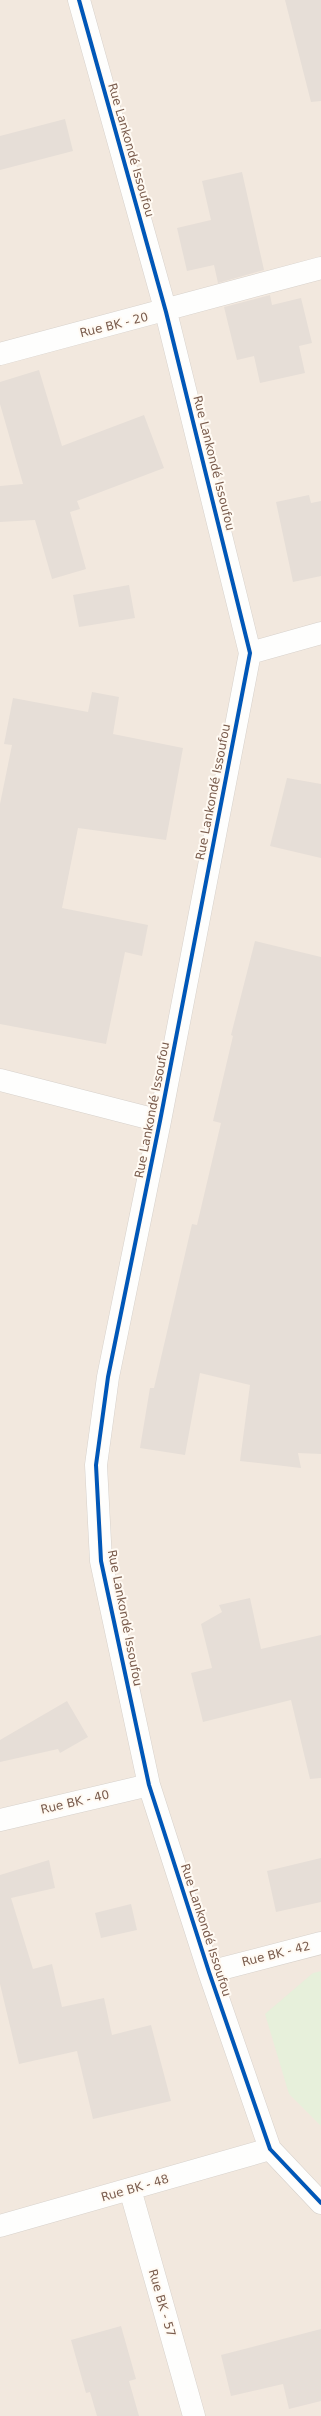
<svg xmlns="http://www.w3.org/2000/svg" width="321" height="2416" viewBox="0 0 321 2416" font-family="'DejaVu Sans',sans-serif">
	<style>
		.residential { fill: #f2e8de }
		.garden { fill: #e7f0db }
		.building { fill: #e6ded7 }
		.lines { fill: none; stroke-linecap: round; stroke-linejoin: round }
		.minor-casing { stroke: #d7d1cb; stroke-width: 23 }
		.minor { stroke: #fefefd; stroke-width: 22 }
		.cycleway-casing { stroke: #fffaf3; stroke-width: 6 }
		.cycleway { stroke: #0057b8; stroke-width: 4 }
		.labels { text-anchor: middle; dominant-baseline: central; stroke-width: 4; stroke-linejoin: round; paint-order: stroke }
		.street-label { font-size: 12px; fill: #7a5c4d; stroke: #fffaf3 }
	</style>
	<rect width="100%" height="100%" fill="#f9f5f0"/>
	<path class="residential" d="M 0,0 L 321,0 L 321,2416 L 0,2416 Z"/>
	<path class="garden" d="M 321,1971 L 321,2126 L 289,2094 L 265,2014 L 313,1973 Z"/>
	<path class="building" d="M 285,0 L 321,0 L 321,101 L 311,102 Z
		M 65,119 L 73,151 L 0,170 L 0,136 Z
		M 242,172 L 264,270 L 218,283 L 214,265 L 187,271 L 177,228 L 211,220 L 202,181 Z
		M 270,295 L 272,305 L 301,298 L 312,343 L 299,346 L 305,373 L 260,383 L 254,356 L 237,360 L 224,307 Z
		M 39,370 L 62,446 L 144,415 L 164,468 L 77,501 L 80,509 L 70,512 L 86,569 L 52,579 L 35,520 L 0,522 L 0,486 L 23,484 L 0,404 L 0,382 Z
		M 309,495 L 311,503 L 321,501 L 321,576 L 293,582 L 276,502 Z
		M 129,585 L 135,618 L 79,627 L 73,595 Z
		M 92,692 L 119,697 L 113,734 L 183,748 L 166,840 L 78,828 L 62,908 L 148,925 L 142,956 L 125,952 L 106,1044 L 0,1024 L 0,804 L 12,745 L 4,744 L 13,698 L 88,712 Z
		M 287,778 L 321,784 L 321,858 L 270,846 Z
		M 255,941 L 321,957 L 321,1454 L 298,1453 L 301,1468 L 240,1461 L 250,1385 L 200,1373 L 185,1455 L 140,1448 L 150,1388 L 154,1388 L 192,1224 L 197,1225 L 221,1123 L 213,1121 L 233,1036 L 231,1035 Z
		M 250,1598 L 261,1649 L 321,1635 L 321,1778 L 310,1779 L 291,1700 L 203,1722 L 191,1673 L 212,1668 L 201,1624 L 222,1612 L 219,1605 Z
		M 67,1701 L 88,1737 L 60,1753 L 58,1749 L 0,1762 L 0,1740 Z
		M 321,1858 L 321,1902 L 276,1912 L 267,1871 Z
		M 49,1860 L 55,1888 L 11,1898 L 33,1969 L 52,1964 L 62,2007 L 104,1998 L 112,2035 L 151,2025 L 171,2101 L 93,2119 L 77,2051 L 19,2064 L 0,1984 L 0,1875 Z
		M 131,1904 L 137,1930 L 101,1938 L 95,1913 Z
		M 121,2326 L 136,2379 L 129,2381 L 139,2416 L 97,2416 L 90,2392 L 86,2393 L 71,2340 Z
		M 321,2329 L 321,2401 L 289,2409 L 283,2384 L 231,2396 L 221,2355 Z"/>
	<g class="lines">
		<defs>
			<path id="minor" d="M 79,0 L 166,312 L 250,653 L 160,1121 L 108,1377 L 96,1465 L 101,1561 L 149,1785 L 209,1972 L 270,2149 L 321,2203
				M 0,354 L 321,268
				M 250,653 L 321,633
				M 0,1080 L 160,1121
				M 0,1820 L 149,1785
				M 209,1972 L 321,1943
				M 130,2189 L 194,2416
				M 0,2226 L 270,2149"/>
		</defs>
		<use href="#minor" class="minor-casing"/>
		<use href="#minor" class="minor"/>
		<defs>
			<path id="cycleway" d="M 79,0 L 166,312 L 250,653 L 160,1121 L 108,1377 L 96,1465 L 101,1561 L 149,1785 L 209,1972 L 270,2149 L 321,2203"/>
		</defs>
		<use href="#cycleway" class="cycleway-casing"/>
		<use href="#cycleway" class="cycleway"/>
	</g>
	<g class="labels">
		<g class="street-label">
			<text transform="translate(131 150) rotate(74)">Rue Lankondé Issoufou</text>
			<text transform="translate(114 325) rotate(-14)">Rue BK - 20</text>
			<text transform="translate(214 463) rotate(76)">Rue Lankondé Issoufou</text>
			<text transform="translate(213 792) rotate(-79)">Rue Lankondé Issoufou</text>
			<text transform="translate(152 1110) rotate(-79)">Rue Lankondé Issoufou</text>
			<text transform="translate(125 1618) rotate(79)">Rue Lankondé Issoufou</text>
			<text transform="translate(75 1802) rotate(-13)">Rue BK - 40</text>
			<text transform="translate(206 1930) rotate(72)">Rue Lankondé Issoufou</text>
			<text transform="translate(276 1954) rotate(-14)">Rue BK - 42</text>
			<text transform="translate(135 2188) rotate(-16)">Rue BK - 48</text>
			<text transform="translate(162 2303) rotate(74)">Rue BK - 57</text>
		</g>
	</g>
</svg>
